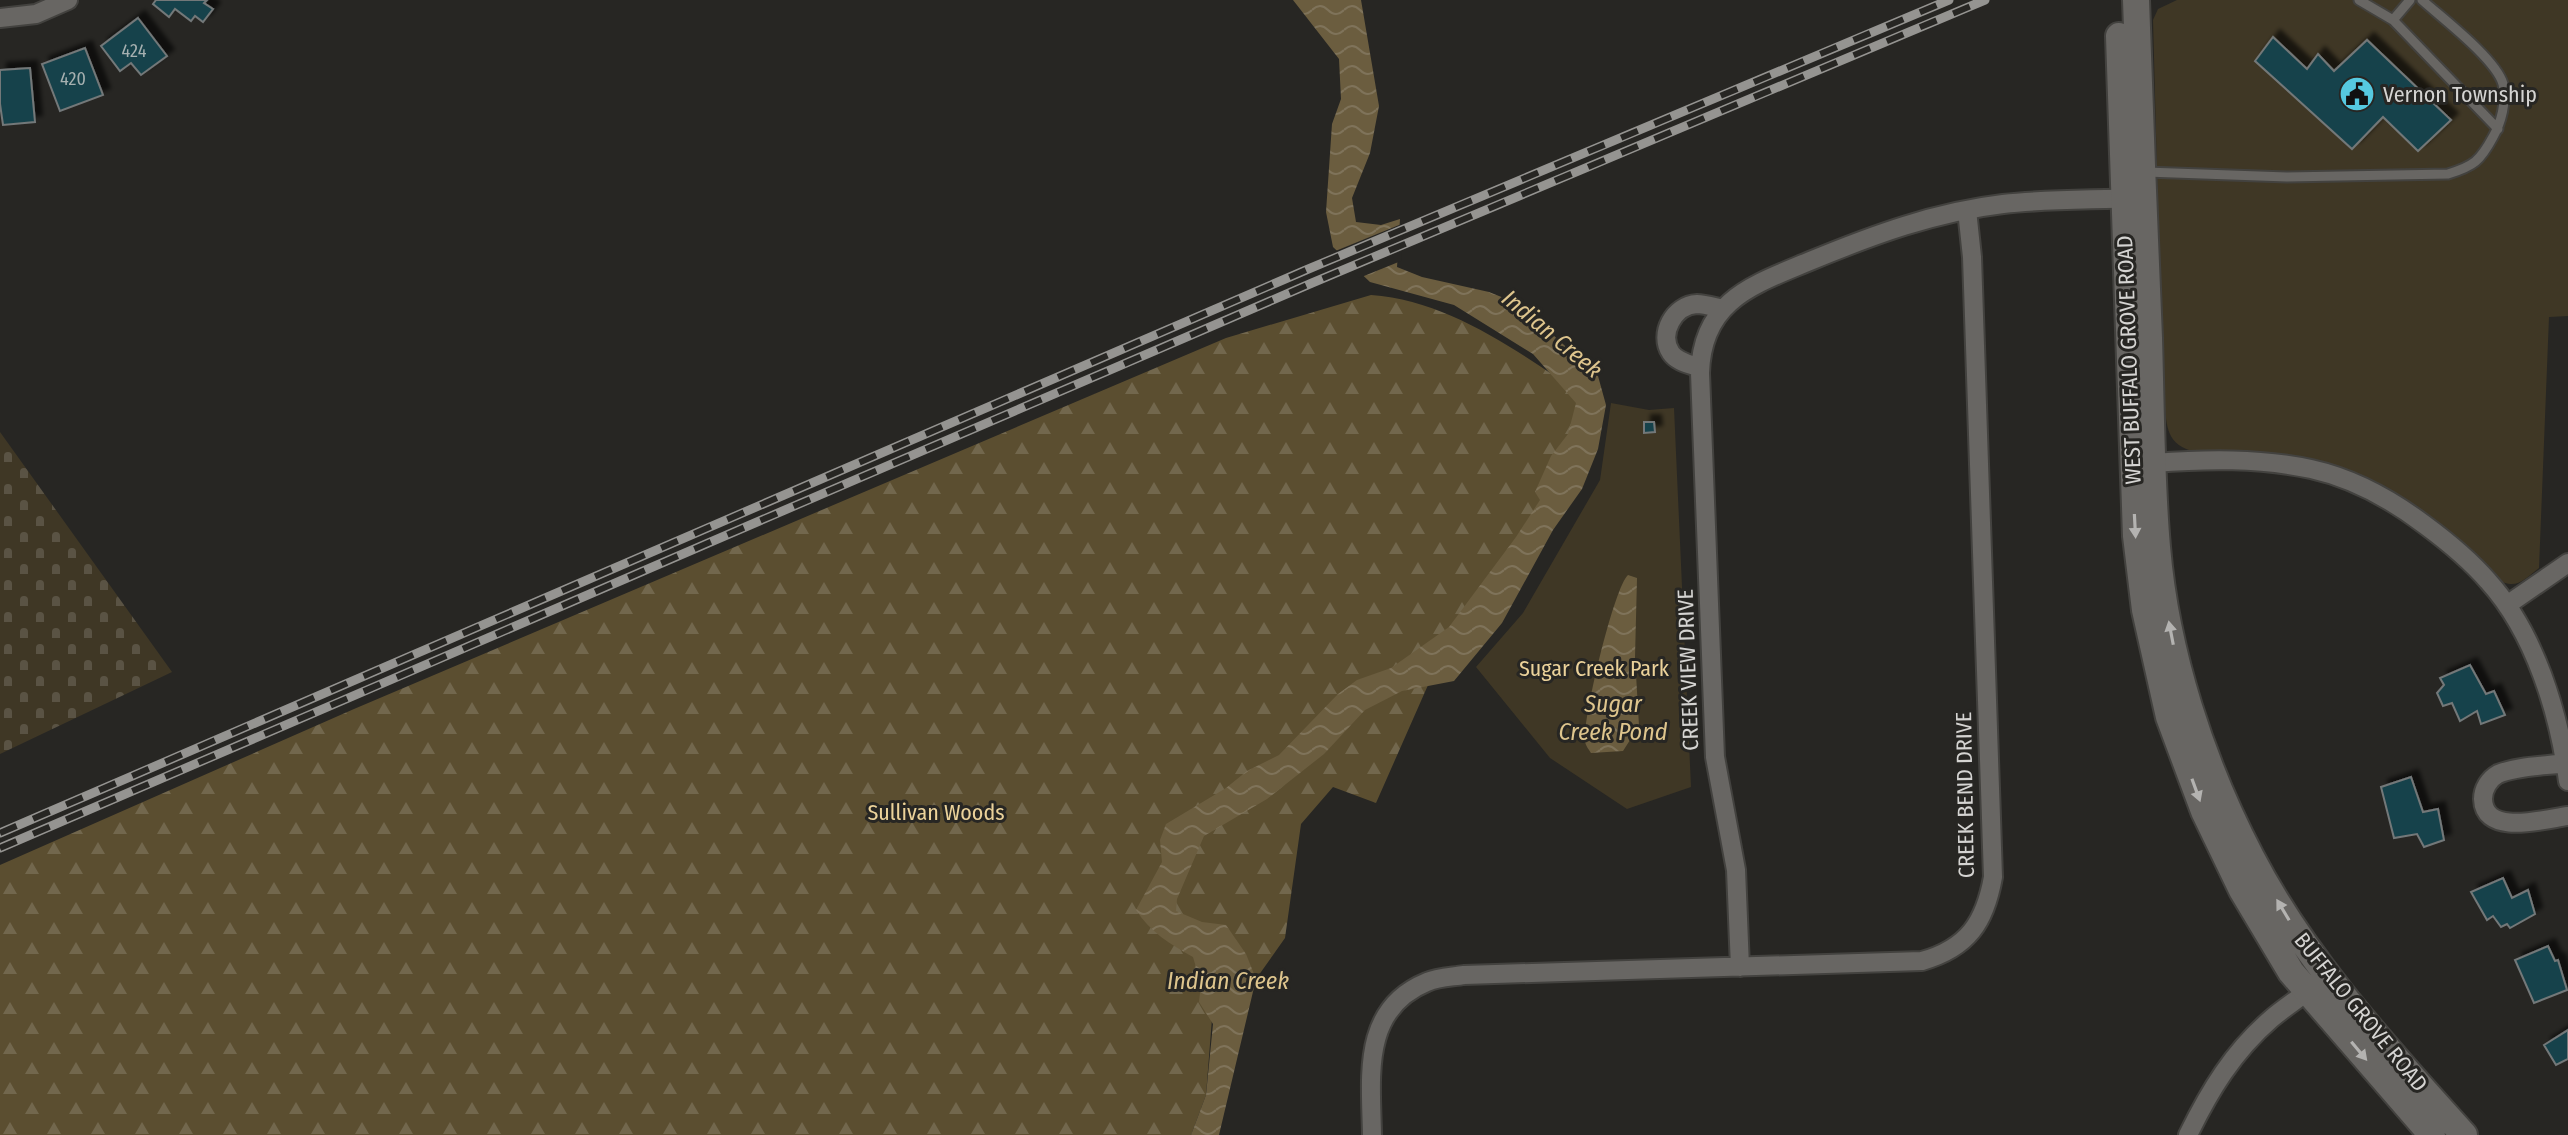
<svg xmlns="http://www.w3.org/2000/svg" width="2568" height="1135" viewBox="0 0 2568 1135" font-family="'Fira Sans Condensed',sans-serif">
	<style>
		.forest { fill: url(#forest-firs) }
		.cemetery { fill: url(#cemetery-stones) }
		.park { fill: #3f3725 }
		.water { fill: url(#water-waves) }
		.pier { fill: #272623 }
		.building { fill: #19434b; stroke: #737879; stroke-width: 2; filter: url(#shadow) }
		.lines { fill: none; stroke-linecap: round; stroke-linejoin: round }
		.lane-casing { stroke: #43423f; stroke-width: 13 }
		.street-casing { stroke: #43423f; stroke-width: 22 }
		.secondary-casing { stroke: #43423f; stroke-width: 30 }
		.lane { stroke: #686663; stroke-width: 9 }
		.street { stroke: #686663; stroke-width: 18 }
		.secondary { stroke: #686663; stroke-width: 26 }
		.rail-casing { stroke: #959491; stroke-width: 9 }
		.rail { stroke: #272623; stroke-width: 6; stroke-dasharray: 18; stroke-linecap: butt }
		.oneway { fill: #b4b3b1 }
		.labels { text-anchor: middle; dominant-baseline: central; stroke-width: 6; stroke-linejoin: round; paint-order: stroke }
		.number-label { font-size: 18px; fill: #a6b0b0 }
		.poi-label { font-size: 22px; fill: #d5d4d2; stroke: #272623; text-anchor: start }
		.street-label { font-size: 22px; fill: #d5d4d2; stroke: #272623 }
		.park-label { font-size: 22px; fill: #ebd29a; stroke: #272623 }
		.water-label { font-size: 24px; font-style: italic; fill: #dec58d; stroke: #272623 }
	</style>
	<defs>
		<pattern id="forest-firs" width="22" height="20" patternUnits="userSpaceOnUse" patternTransform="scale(2)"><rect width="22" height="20" fill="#5b4e30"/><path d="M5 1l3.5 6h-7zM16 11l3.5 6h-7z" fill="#72674d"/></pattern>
		<pattern id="cemetery-stones" width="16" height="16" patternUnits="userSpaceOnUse" patternTransform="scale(2)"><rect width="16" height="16" fill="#3f3725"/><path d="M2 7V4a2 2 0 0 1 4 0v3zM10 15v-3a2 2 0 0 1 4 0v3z" fill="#5a5344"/></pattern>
		<pattern id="water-waves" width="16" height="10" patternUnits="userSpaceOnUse" patternTransform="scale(2)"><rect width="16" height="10" fill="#6b5d3f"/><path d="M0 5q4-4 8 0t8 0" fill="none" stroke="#7f735a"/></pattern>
		<filter id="shadow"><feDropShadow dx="7" dy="-7" stdDeviation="2" flood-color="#0009"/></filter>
	</defs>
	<rect width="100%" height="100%" fill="#272623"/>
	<path class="forest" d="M 1371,295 C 1453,301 1524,356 1590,400 L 1592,436 L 1447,642 L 1376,803 L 1333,787 L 1301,824 L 1285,938 L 1256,979 L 1215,980 L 1206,1095 L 1191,1135 L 0,1135 L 0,865 L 354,709 L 1226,338 Z"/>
	<path class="cemetery" d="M 0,432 L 172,672 L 0,754 Z"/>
	<path class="park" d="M 2177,0 L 2568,0 L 2568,316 L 2549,317 L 2539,568 C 2522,581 2516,591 2495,578 L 2364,482 L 2301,458 L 2192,451 C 2163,442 2168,423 2163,396 L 2153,20 L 2158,9 Z
		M 1611,403 L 1649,410 L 1674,408 L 1691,787 L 1627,809 L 1550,758 L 1476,667 L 1523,613 L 1600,480 Z"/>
	<path class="water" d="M 1293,0 L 1361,0 L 1379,106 L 1370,153 L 1352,198 L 1356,222 L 1381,225 L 1400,219 L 1397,267 L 1422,277 L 1489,292 L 1519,304 L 1598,376 L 1606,405 L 1598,449 L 1582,489 L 1553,530 L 1502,623 L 1454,681 L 1402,691 L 1365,710 L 1324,754 L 1291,780 L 1267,799 L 1204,836 L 1177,899 L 1176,911 L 1202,922 L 1226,925 L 1246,954 L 1256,979 L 1219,1135 L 1191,1135 L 1206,1095 L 1213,1024 L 1199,1002 L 1201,984 L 1193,957 C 1170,944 1150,932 1136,910 L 1162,862 L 1160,840 L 1166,824 L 1226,788 L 1247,771 L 1279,755 L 1338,694 L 1357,680 L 1391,668 L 1449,627 L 1516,537 L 1540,500 L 1535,492 L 1551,456 L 1568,434 L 1576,403 L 1533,354 L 1454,305 L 1370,282 L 1333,247 L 1326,212 L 1332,124 L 1341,99 L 1339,59 Z
		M 1628,575 L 1637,578 L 1635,657 L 1639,726 L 1623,751 L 1591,753 C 1589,750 1586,746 1585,742 C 1582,722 1614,587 1628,575 Z"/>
	<path class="pier" d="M 1404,223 L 1401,261 L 1359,278 L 1333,252 Z"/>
	<path class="building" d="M 156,0 L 207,0 L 204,3 L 213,9 L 203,22 L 195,16 L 191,21 L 175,9 L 169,17 L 153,4 Z
		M 138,18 L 167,56 L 141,75 L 131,63 L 120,71 L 101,46 Z
		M 2273,37 L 2307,69 L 2318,54 L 2334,71 L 2367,40 L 2451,120 L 2418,151 L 2383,117 L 2352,149 L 2255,61 Z
		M 85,48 L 103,95 L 60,111 L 42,64 Z
		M 30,68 L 35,122 L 3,125 L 0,104 L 0,70 Z
		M 1644,422 L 1654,422 L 1655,432 L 1644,433 Z
		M 2470,665 L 2486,694 L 2494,691 L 2505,715 L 2481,724 L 2477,711 L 2460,721 L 2452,703 L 2443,706 L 2437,693 L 2444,685 L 2440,678 Z
		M 2411,777 L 2423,812 L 2438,809 L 2444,840 L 2424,847 L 2417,834 L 2394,838 L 2381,787 Z
		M 2503,878 L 2512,898 L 2528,890 L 2535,914 L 2510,928 L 2507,924 L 2501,927 L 2493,916 L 2487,920 L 2471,892 Z
		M 2548,946 L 2555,961 L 2558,960 L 2567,990 L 2534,1003 L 2515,960 Z
		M 2568,1030 L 2568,1059 L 2556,1065 L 2544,1045 Z"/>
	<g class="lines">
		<defs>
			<path id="lane" d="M 2359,0 L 2393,20
				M 2410,0 L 2393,20 L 2498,129
				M 2146,172 L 2287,177 L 2448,174 C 2474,166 2480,161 2493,137 C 2501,123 2507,101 2503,84 C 2496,59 2442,18 2422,0"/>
			<path id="street" d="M 0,18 L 36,14 L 68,0
				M 1700,368 C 1690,364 1677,362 1671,353 C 1658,334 1674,305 1697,304 C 1705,304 1714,307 1723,309
				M 2154,463 C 2206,459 2259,458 2311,469 C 2352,478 2392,500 2425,525 C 2448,542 2469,559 2488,581 C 2535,633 2559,713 2568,781
				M 2507,605 L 2568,563
				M 2566,763 C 2545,766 2517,766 2498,774 C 2489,779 2483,789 2483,799 C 2484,837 2545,819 2568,816
				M 1740,967 L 1736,870 L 1715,757 L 1700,373 C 1702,300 1753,285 1810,261 C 1873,235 1935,212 2003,204 C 2047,199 2092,200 2136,198
				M 1372,1135 C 1371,1076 1361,1009 1427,982 C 1438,977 1452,977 1464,975 L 1922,961 C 1968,948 1985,922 1993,877 L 1972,257 L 1967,210
				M 2188,1135 C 2210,1090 2233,1052 2271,1019 C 2286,1006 2302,997 2316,984"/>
			<path id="secondary" d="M 2136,0 C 2140,113 2144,225 2149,338 C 2151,407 2151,478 2157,547 C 2166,654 2202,763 2251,857 C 2305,961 2386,1048 2464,1135
				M 2119,36 L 2136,536 L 2145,610 L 2169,717 L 2204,811 L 2242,890 L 2291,972 L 2432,1135"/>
		</defs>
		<use href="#lane" class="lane-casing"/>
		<use href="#street" class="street-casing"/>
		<use href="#secondary" class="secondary-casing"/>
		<use href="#lane" class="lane"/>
		<use href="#street" class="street"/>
		<use href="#secondary" class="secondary"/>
		<defs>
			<path id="rail" d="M 0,833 L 1306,270 L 1949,0
				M 0,848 L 1312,283 L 1985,0"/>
		</defs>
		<use href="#rail" class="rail-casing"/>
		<use href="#rail" class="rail"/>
	</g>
	<defs><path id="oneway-solid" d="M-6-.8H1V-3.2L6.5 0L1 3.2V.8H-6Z" transform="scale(2)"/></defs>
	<g class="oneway">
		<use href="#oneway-solid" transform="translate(2135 526) rotate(87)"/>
		<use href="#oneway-solid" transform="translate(2171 633) rotate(-101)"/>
		<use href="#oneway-solid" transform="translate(2196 790) rotate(70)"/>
		<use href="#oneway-solid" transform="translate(2283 910) rotate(-121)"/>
		<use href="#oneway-solid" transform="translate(2359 1051) rotate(50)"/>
	</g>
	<defs>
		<symbol id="civic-disc" viewBox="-11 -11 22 22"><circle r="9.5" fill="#56c9e0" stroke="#272623"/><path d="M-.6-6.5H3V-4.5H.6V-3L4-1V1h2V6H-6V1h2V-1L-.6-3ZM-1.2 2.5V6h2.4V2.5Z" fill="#111"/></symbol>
	</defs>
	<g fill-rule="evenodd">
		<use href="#civic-disc" x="2337" y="74" width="40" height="40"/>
	</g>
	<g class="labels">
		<g class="number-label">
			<text x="134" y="51">424</text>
			<text x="73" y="79">420</text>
		</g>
		<g class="poi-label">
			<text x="2383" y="94">Vernon Township</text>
		</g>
		<g class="street-label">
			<text transform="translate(2129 360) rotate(-92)">WEST BUFFALO GROVE ROAD</text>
			<text transform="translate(1688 670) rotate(-92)">CREEK VIEW DRIVE</text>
			<text transform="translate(1965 795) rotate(-91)">CREEK BEND DRIVE</text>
			<text transform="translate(2361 1012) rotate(51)">BUFFALO GROVE ROAD</text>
		</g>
		<g class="park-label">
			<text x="1594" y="668">Sugar Creek Park</text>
			<text x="936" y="812">Sullivan Woods</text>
		</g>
		<g class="water-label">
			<text transform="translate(1552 334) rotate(40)">Indian Creek</text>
			<text x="1613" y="704">Sugar<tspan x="1613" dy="28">Creek Pond</tspan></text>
			<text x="1228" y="981">Indian Creek</text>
		</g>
	</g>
</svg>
